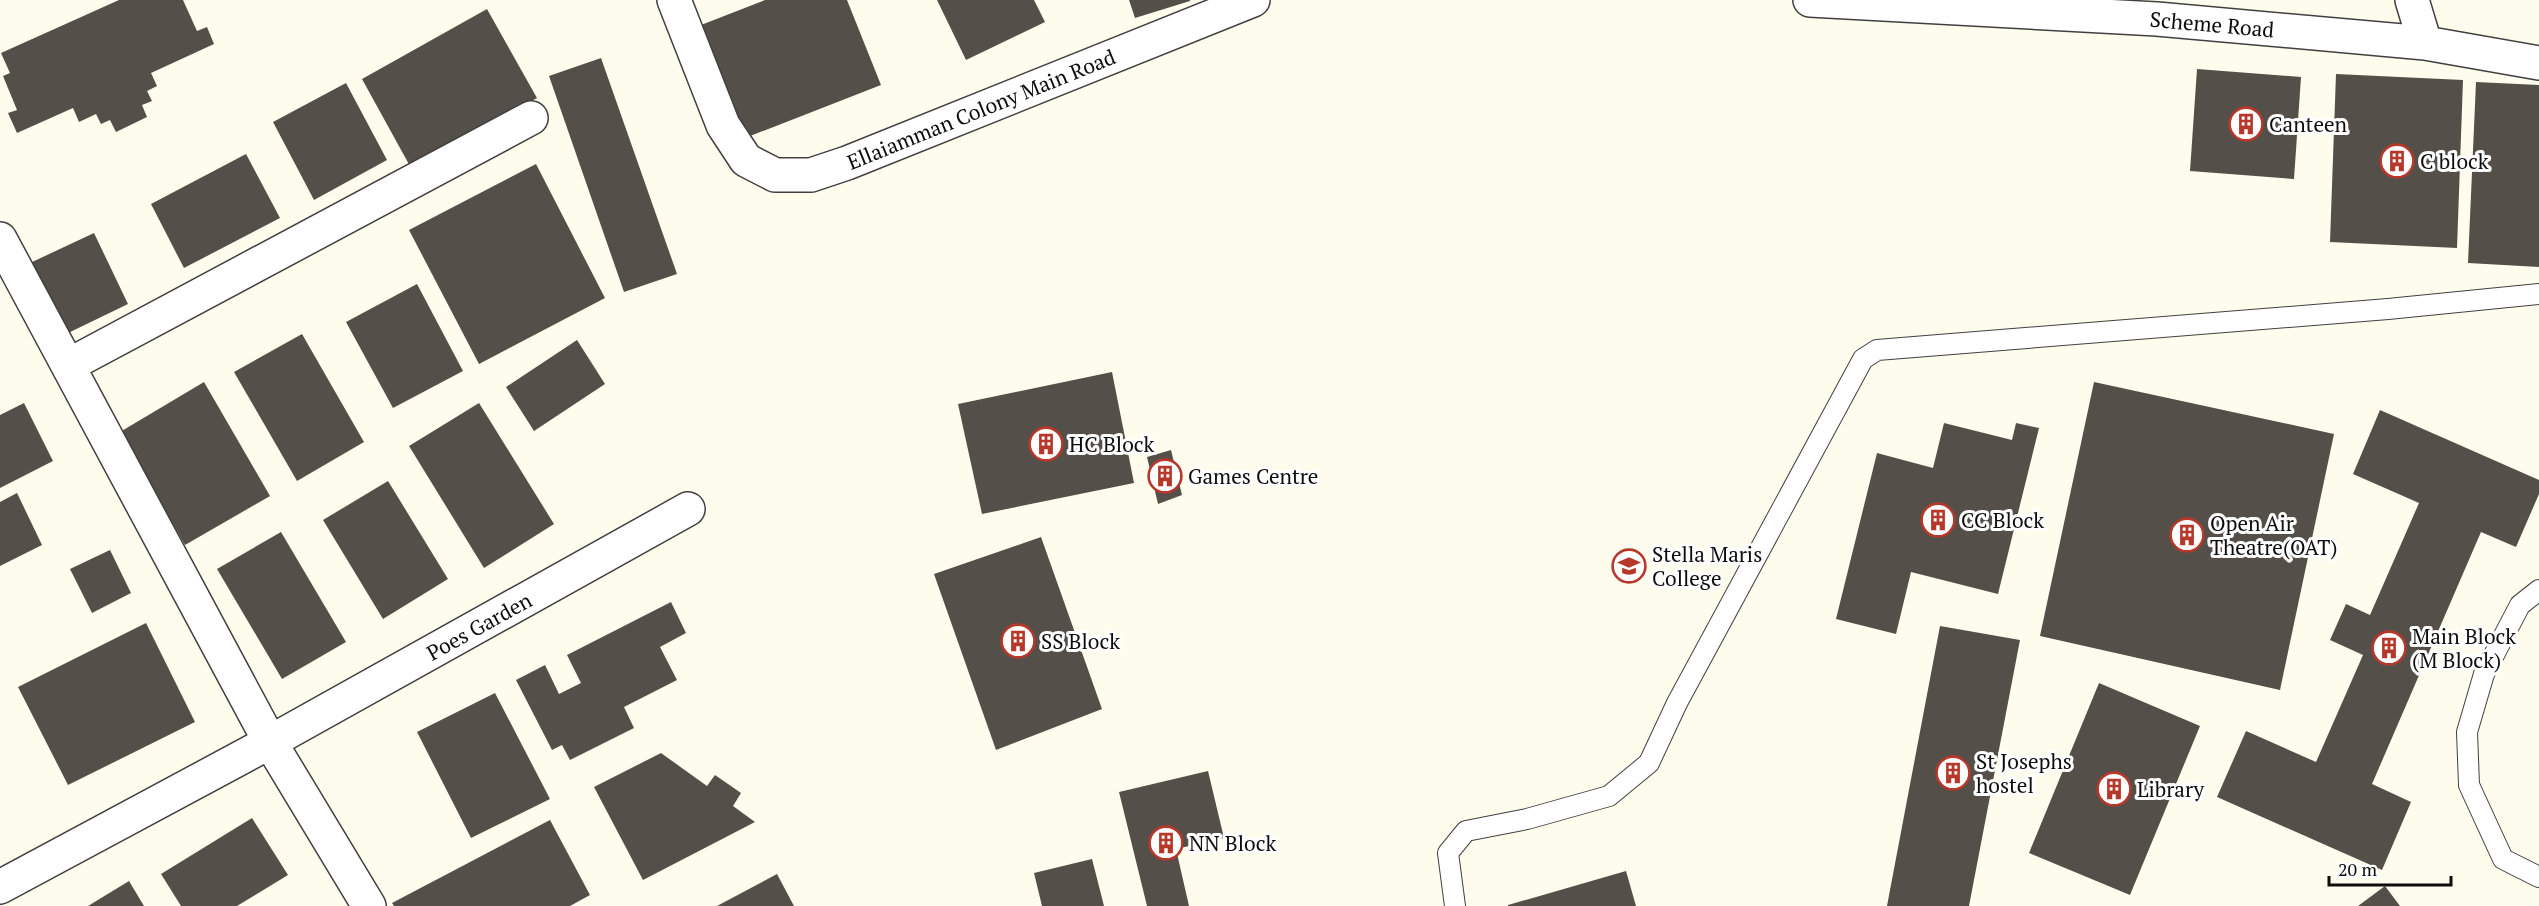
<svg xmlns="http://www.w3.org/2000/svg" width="2539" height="906" viewBox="0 0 2539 906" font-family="'PT Serif',serif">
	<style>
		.building { fill: #554f49 }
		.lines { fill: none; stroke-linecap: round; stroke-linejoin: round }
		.service-casing { stroke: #404040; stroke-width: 22 }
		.minor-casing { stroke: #404040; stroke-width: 36 }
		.service { stroke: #fff; stroke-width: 20 }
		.minor { stroke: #fff; stroke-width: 33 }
		.labels { text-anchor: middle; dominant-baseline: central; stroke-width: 6; stroke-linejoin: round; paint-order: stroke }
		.street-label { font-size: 21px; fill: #0d0d0d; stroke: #fff }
		.poi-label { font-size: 21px; fill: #0d0d0d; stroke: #fff; text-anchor: start }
	</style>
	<rect width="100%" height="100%" fill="#fefded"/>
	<path class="building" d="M 119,0 L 183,0 L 197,31 L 207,27 L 214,44 L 151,73 L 157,86 L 147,91 L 152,101 L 142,105 L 147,117 L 116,132 L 110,120 L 101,124 L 96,114 L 79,122 L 73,108 L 17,133 L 8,113 L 17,110 L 3,76 L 10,73 L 1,53 Z
		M 765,0 L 847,0 L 881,85 L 745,138 L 701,25 Z
		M 937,0 L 1034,0 L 1045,22 L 966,60 Z
		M 1129,0 L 1190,0 L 1190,1 L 1135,18 Z
		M 487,9 L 537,98 L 411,168 L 362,79 Z
		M 601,58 L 677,274 L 624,292 L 549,76 Z
		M 2197,69 L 2301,77 L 2294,179 L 2190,171 Z
		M 2336,74 L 2463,80 L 2457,248 L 2330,242 Z
		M 2476,82 L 2539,85 L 2539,267 L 2468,263 Z
		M 346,83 L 387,160 L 314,200 L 273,122 Z
		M 246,154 L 280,218 L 184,268 L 151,204 Z
		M 536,164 L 605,298 L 479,364 L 409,230 Z
		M 94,233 L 128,304 L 64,335 L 30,263 Z
		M 417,284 L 463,371 L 393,408 L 346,322 Z
		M 302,334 L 364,442 L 297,481 L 234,372 Z
		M 577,340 L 605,384 L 534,431 L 506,387 Z
		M 1112,372 L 1134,483 L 982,514 L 958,404 Z
		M 204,382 L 270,496 L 185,545 L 120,432 Z
		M 2094,382 L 2334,434 L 2280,690 L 2040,636 Z
		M 24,403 L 53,461 L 0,488 L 0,415 Z
		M 479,403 L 554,524 L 484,568 L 409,446 Z
		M 2380,410 L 2539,480 L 2539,494 L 2516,547 L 2481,532 L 2372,784 L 2411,802 L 2382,870 L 2217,797 L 2246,731 L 2316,762 L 2363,655 L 2330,640 L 2346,604 L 2370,615 L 2419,503 L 2353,474 Z
		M 1944,423 L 2012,440 L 2016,423 L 2039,428 L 1998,594 L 1911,572 L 1896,634 L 1836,619 L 1877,453 L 1933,468 Z
		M 1171,450 L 1182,495 L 1158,504 L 1147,457 Z
		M 388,481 L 448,579 L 383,619 L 323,520 Z
		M 17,493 L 42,545 L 0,566 L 0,502 Z
		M 281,532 L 346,642 L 282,679 L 217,569 Z
		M 1041,537 L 1102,709 L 996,750 L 934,574 Z
		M 110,550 L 131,593 L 92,613 L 70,569 Z
		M 671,602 L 686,633 L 660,647 L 677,680 L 624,707 L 634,728 L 570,760 L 562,745 L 552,750 L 516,680 L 545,665 L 559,694 L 581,683 L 567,655 Z
		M 146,623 L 195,722 L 68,785 L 18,687 Z
		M 1940,626 L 2020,640 L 1969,906 L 1887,906 Z
		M 2099,683 L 2200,726 L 2130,895 L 2029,853 Z
		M 495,693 L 550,799 L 471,838 L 417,732 Z
		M 661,753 L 707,786 L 715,775 L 741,793 L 733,806 L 755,822 L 643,880 L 594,787 Z
		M 1208,771 L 1224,838 L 1176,849 L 1189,906 L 1147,906 L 1119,792 Z
		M 252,818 L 288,875 L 237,906 L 181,906 L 161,874 Z
		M 550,820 L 590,895 L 570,906 L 394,906 L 392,903 Z
		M 1092,859 L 1104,906 L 1042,906 L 1034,873 Z
		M 1626,871 L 1636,906 L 1508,906 L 1508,905 Z
		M 777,874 L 794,906 L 717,906 Z
		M 129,881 L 144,906 L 88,906 Z
		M 2385,886 L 2400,906 L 2358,906 Z"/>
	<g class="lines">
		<defs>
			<path id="service" d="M 2539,590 L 2520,605 L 2484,674 L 2467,732 L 2469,785 L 2503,859 L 2539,877
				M 1455,906 L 1448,853 L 1466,831 L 1527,819 L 1609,796 L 1649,763 L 1677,703 L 1863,359 L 1877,350 L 2388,309 L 2539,294"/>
			<path id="minor" d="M 674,0 L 723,125 L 746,160 L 775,175 L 811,175 L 847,163 L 1253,0
				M 1810,0 L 2157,19 L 2425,43 L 2539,63
				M 2412,0 L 2425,43
				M 0,239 L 270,742 L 369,906
				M 69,365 L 531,118
				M 0,887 L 270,742 L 688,509"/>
		</defs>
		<use href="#service" class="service-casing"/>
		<use href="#minor" class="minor-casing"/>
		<use href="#service" class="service"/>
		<use href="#minor" class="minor"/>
	</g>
	<defs>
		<symbol id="building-ring" viewBox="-11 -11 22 22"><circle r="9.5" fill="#fff" stroke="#b6382b" stroke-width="1.5"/><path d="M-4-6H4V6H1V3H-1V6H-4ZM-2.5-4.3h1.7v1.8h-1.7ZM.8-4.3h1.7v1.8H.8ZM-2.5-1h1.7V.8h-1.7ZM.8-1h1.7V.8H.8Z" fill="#b6382b"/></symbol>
		<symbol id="university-ring" viewBox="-11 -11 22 22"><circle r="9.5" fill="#fff" stroke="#b6382b" stroke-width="1.5"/><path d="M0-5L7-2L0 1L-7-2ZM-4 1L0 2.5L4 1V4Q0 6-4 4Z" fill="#b6382b"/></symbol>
	</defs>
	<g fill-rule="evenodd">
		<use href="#building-ring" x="2227" y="105" width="38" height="38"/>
		<use href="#building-ring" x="2378" y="142" width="38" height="38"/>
		<use href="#building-ring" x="1027" y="425" width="38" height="38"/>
		<use href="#building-ring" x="1146" y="457" width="38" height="38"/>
		<use href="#building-ring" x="1919" y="501" width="38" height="38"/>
		<use href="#building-ring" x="2168" y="516" width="38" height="38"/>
		<use href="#university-ring" x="1610" y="547" width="38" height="38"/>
		<use href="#building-ring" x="999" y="622" width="38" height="38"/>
		<use href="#building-ring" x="2370" y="629" width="38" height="38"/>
		<use href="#building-ring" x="1934" y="754" width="38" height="38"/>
		<use href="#building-ring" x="2095" y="770" width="38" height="38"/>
		<use href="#building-ring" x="1147" y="824" width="38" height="38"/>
	</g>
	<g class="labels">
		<g class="street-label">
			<text transform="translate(2212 24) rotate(5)">Scheme Road</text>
			<text transform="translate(981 109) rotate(-22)">Ellaiamman Colony Main Road</text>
			<text transform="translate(479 626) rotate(-29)">Poes Garden</text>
		</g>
		<g class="poi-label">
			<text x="2269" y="124">Canteen</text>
			<text x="2420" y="161">C block</text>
			<text x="1069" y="444">HC Block</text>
			<text x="1188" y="476">Games Centre</text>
			<text x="1961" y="520">CC Block</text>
			<text x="2210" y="523">Open Air<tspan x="2210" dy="24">Theatre(OAT)</tspan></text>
			<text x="1652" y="554">Stella Maris<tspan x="1652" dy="24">College</tspan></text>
			<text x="2412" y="636">Main Block<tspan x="2412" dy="24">(M Block)</tspan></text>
			<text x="1041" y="641">SS Block</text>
			<text x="1976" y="761">St Josephs<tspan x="1976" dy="24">hostel</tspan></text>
			<text x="2137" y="789">Library</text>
			<text x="1189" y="843">NN Block</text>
		</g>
	</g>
	<path d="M2329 876v9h122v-9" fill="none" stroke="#0d0d0d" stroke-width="3"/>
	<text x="2338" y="876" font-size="18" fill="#0d0d0d" stroke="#ffffff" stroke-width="4.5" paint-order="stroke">20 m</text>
</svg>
